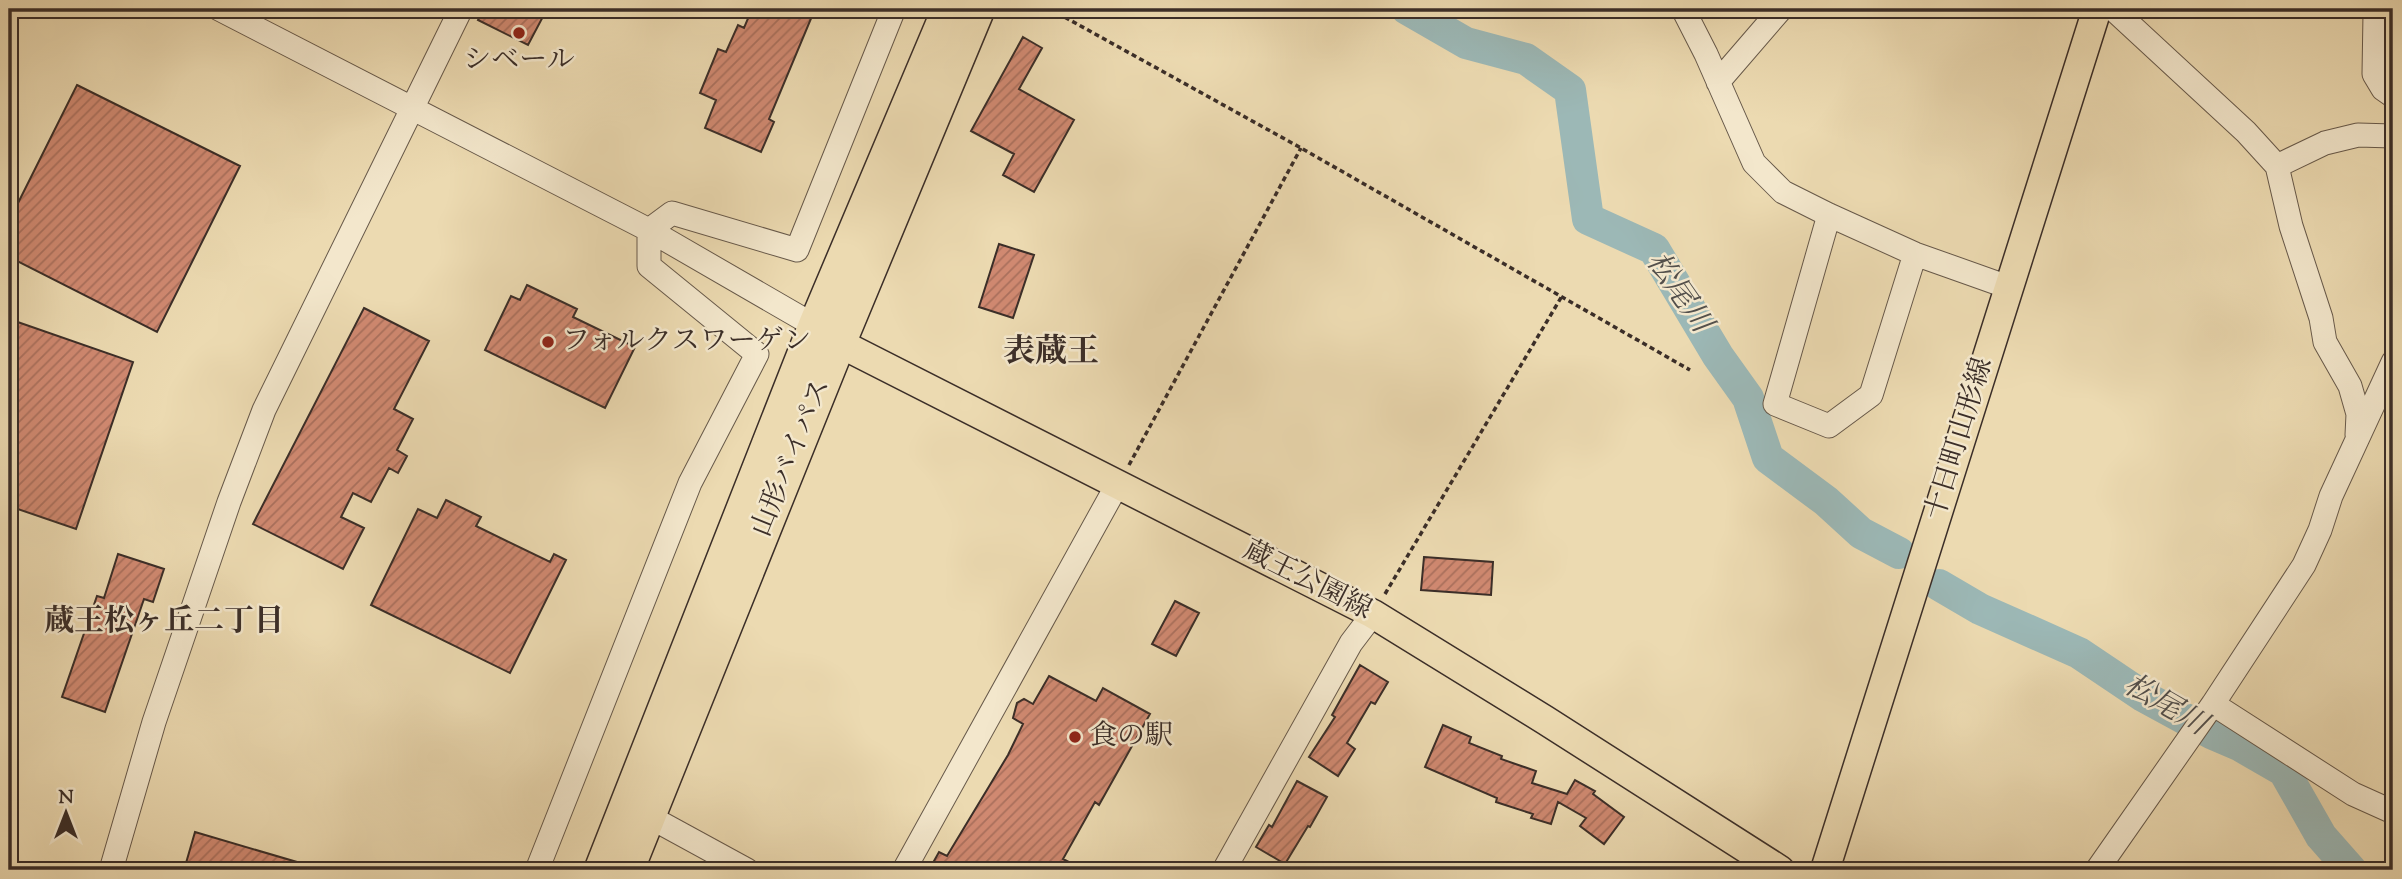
<svg xmlns="http://www.w3.org/2000/svg" width="2402" height="879" viewBox="0 0 2402 879" font-family="'Sorts Mill Goudy','Noto Serif JP',serif">
	<style>
		.lines { fill: none; stroke-linecap: round; stroke-linejoin: round }
		.river { stroke: #9cb8b6; stroke-width: 32 }
		.building { fill: url(#building-hatch); stroke: #3b2e28; stroke-width: 2 }
		.minor-casing { stroke: #67594a; stroke-width: 25 }
		.major-casing { stroke: #3b2e28; stroke-width: 31 }
		.highway-casing { stroke: #3b2e28; stroke-width: 36 }
		.path { stroke: #3b2e28; stroke-width: 3.5; stroke-dasharray: 5 3.5; stroke-linecap: butt }
		.minor { stroke: #f3e7cc; stroke-width: 23 }
		.major { stroke: #ecdab1; stroke-width: 28 }
		.highway { stroke: #ecdab1; stroke-width: 33 }
		.poi-dot { fill: #8f2418; stroke: #f3e7cc; stroke-width: 2.5 }
		.labels { text-anchor: middle; dominant-baseline: central; stroke-width: 5; stroke-linejoin: round; paint-order: stroke }
		.poi-label { font-size: 28px; fill: #3b2e28; stroke: #f3e7cc; text-anchor: start }
		.street-label { font-size: 28px; fill: #3b2e28; stroke: #f3e7cc }
		.water-label { font-size: 30px; font-style: italic; fill: #53504c; stroke: #f3e7cc }
		.neighbourhood-label { font-size: 30px; font-weight: bold; fill: #3b2e28; stroke: #f3e7cc }
		.quarter-label { font-size: 32px; font-weight: bold; fill: #3b2e28; stroke: #f3e7cc }
	</style>
	<defs>
		<pattern id="building-hatch" width="6" height="6" patternUnits="userSpaceOnUse" patternTransform="scale(1.75)"><rect width="6" height="6" fill="#d08971"/><path d="M-1 1l2-2M0 6l6-6M5 7l2-2" fill="none" stroke="#aa705d"/></pattern>
	</defs>
	<rect width="100%" height="100%" fill="#ecdab1"/>
	<filter id="stains"><feTurbulence type="fractalNoise" baseFrequency=".00286" numOctaves="4"/><feColorMatrix values="0 0 0 0 .2 0 0 0 0 .09 0 0 0 0 .02 0 0 0 .5 -.17"/></filter>
	<radialGradient id="worn" r=".72"><stop offset=".6" stop-color="#630" stop-opacity="0"/><stop offset="1" stop-color="#630" stop-opacity=".3"/></radialGradient>
	<g class="lines">
		<path class="river" d="M 1407,9 L 1466,43 L 1526,59 L 1570,90 L 1588,219 L 1654,249 L 1718,356 L 1748,398 L 1768,458 L 1826,501 L 1861,533 L 1899,553
			M 1939,585 L 1980,609 L 2079,653 L 2143,696 L 2211,733 L 2239,745 L 2284,771 L 2321,836 L 2351,870"/>
	</g>
	<path class="building" d="M 484,9 L 547,9 L 528,45 L 478,20 Z
		M 752,9 L 815,9 L 769,119 L 774,122 L 761,152 L 705,128 L 716,100 L 700,93 L 718,49 L 726,52 L 738,25 L 744,28 Z
		M 1023,37 L 1042,48 L 1019,89 L 1074,120 L 1034,192 L 1003,175 L 1014,154 L 971,131 Z
		M 77,85 L 240,166 L 157,332 L 9,257 L 9,221 Z
		M 999,244 L 1034,255 L 1013,318 L 979,307 Z
		M 527,285 L 577,309 L 573,317 L 635,347 L 605,408 L 485,350 L 511,296 L 520,300 Z
		M 364,308 L 429,341 L 394,409 L 413,419 L 397,450 L 407,456 L 398,473 L 389,468 L 371,502 L 353,493 L 341,517 L 364,528 L 343,569 L 253,524 Z
		M 9,319 L 133,362 L 76,529 L 9,506 Z
		M 446,500 L 481,517 L 476,526 L 550,562 L 554,554 L 566,560 L 510,673 L 371,605 L 418,509 L 437,518 Z
		M 118,554 L 164,569 L 153,602 L 144,599 L 105,712 L 62,697 L 97,596 L 104,598 Z
		M 1424,557 L 1493,562 L 1491,595 L 1421,590 Z
		M 1175,601 L 1199,613 L 1176,656 L 1152,644 Z
		M 1360,665 L 1388,682 L 1375,704 L 1371,702 L 1347,743 L 1355,749 L 1338,776 L 1309,757 L 1335,717 L 1332,715 Z
		M 1049,676 L 1096,701 L 1103,688 L 1150,714 L 1099,805 L 1095,802 L 1063,859 L 1084,870 L 929,870 L 939,852 L 947,856 L 1008,755 L 1023,724 L 1013,718 L 1017,703 L 1024,699 L 1033,704 Z
		M 1443,725 L 1471,737 L 1469,743 L 1502,756 L 1501,759 L 1536,771 L 1532,783 L 1567,794 L 1575,780 L 1595,791 L 1593,794 L 1624,817 L 1604,844 L 1580,826 L 1586,818 L 1558,802 L 1551,824 L 1531,818 L 1533,814 L 1496,802 L 1497,798 L 1425,767 Z
		M 1297,781 L 1327,797 L 1310,827 L 1308,826 L 1285,864 L 1256,847 L 1269,825 L 1272,827 Z
		M 195,832 L 314,867 L 313,870 L 184,870 Z"/>
	<g class="lines">
		<defs>
			<path id="minor" d="M 219,9 L 649,230 L 815,326
				M 1683,9 L 1706,54 L 1754,163 L 1783,192 L 1829,215 L 1915,254 L 2008,287
				M 2113,9 L 2246,132 L 2277,166 L 2325,143 L 2358,135 L 2393,136
				M 2373,9 L 2375,14 L 2374,74 L 2383,89 L 2393,96
				M 1718,82 L 1781,9
				M 2277,166 L 2291,226 L 2321,318 L 2325,342 L 2350,386 L 2358,414 L 2357,435
				M 1829,215 L 1775,404 L 1829,426 L 1871,395 L 1915,254
				M 2213,704 L 2353,794 L 2393,812
				M 648,816 L 747,870
				M 111,870 L 154,722 L 229,502 L 264,410 L 461,9
				M 537,870 L 690,483 L 757,354 L 649,266 L 649,230 L 672,213 L 797,250 L 894,9
				M 904,870 L 1117,485
				M 1224,870 L 1351,643 L 1373,614
				M 2097,870 L 2213,704 L 2304,565 L 2320,530 L 2331,496 L 2393,362"/>
			<path id="major" d="M 823,331 L 839,343 L 1373,614 L 1545,720 L 1780,870
				M 1825,870 L 2097,9"/>
			<path id="highway" d="M 601,870 L 815,326 L 949,9
				M 627,870 L 839,343 L 978,9"/>
		</defs>
		<use href="#minor" class="minor-casing"/>
		<use href="#major" class="major-casing"/>
		<use href="#highway" class="highway-casing"/>
		<path class="path" d="M 1050,9 L 1301,148 L 1690,370
			M 1129,465 L 1301,148
			M 1385,594 L 1562,296"/>
		<use href="#minor" class="minor"/>
		<use href="#major" class="major"/>
		<use href="#highway" class="highway"/>
	</g>
	<g class="poi-dot">
		<circle cx="519" cy="33" r="7"/>
		<circle cx="548" cy="342" r="7"/>
		<circle cx="1075" cy="737" r="7"/>
	</g>
	<g class="labels">
		<g class="poi-label">
			<text x="519" y="61" text-anchor="middle">シベール</text>
			<text x="562" y="342">フォルクスワーゲン</text>
			<text x="1089" y="737">食の駅</text>
		</g>
		<g class="street-label">
			<text transform="translate(1960 439) rotate(-73)">十日町山形線</text>
			<text transform="translate(792 458) rotate(-68)">山形バイパス</text>
			<text transform="translate(1307 581) rotate(27)">蔵王公園線</text>
		</g>
		<g class="water-label">
			<text transform="translate(1678 293) rotate(55)">松尾川</text>
			<text transform="translate(2165 706) rotate(30)">松尾川</text>
		</g>
		<g class="neighbourhood-label">
			<text x="164" y="622">蔵王松ヶ丘二丁目</text>
		</g>
		<g class="quarter-label">
			<text x="1051" y="353">表蔵王</text>
		</g>
	</g>
	<rect width="2402" height="879" fill="none" stroke="#ecdab1" stroke-width="35"/>
	<rect x="10" y="10" width="2381" height="858" fill="none" stroke="#3b2e28" stroke-width="3.5"/>
	<rect x="18" y="18" width="2367" height="844" fill="none" stroke="#3b2e28" stroke-width="2"/>
	<g transform="translate(66 813)" stroke="#f3e7cc" stroke-width="5" paint-order="stroke">
	<path d="M0-5L12 26L0 18L-12 26Z" fill="#3b2e28"/>
	<text y="-10" font-size="19" font-weight="bold" text-anchor="middle" fill="#3b2e28">N</text>
	</g>
	<rect width="100%" height="100%" filter="url(#stains)"/>
	<rect width="100%" height="100%" fill="url(#worn)"/>
</svg>
